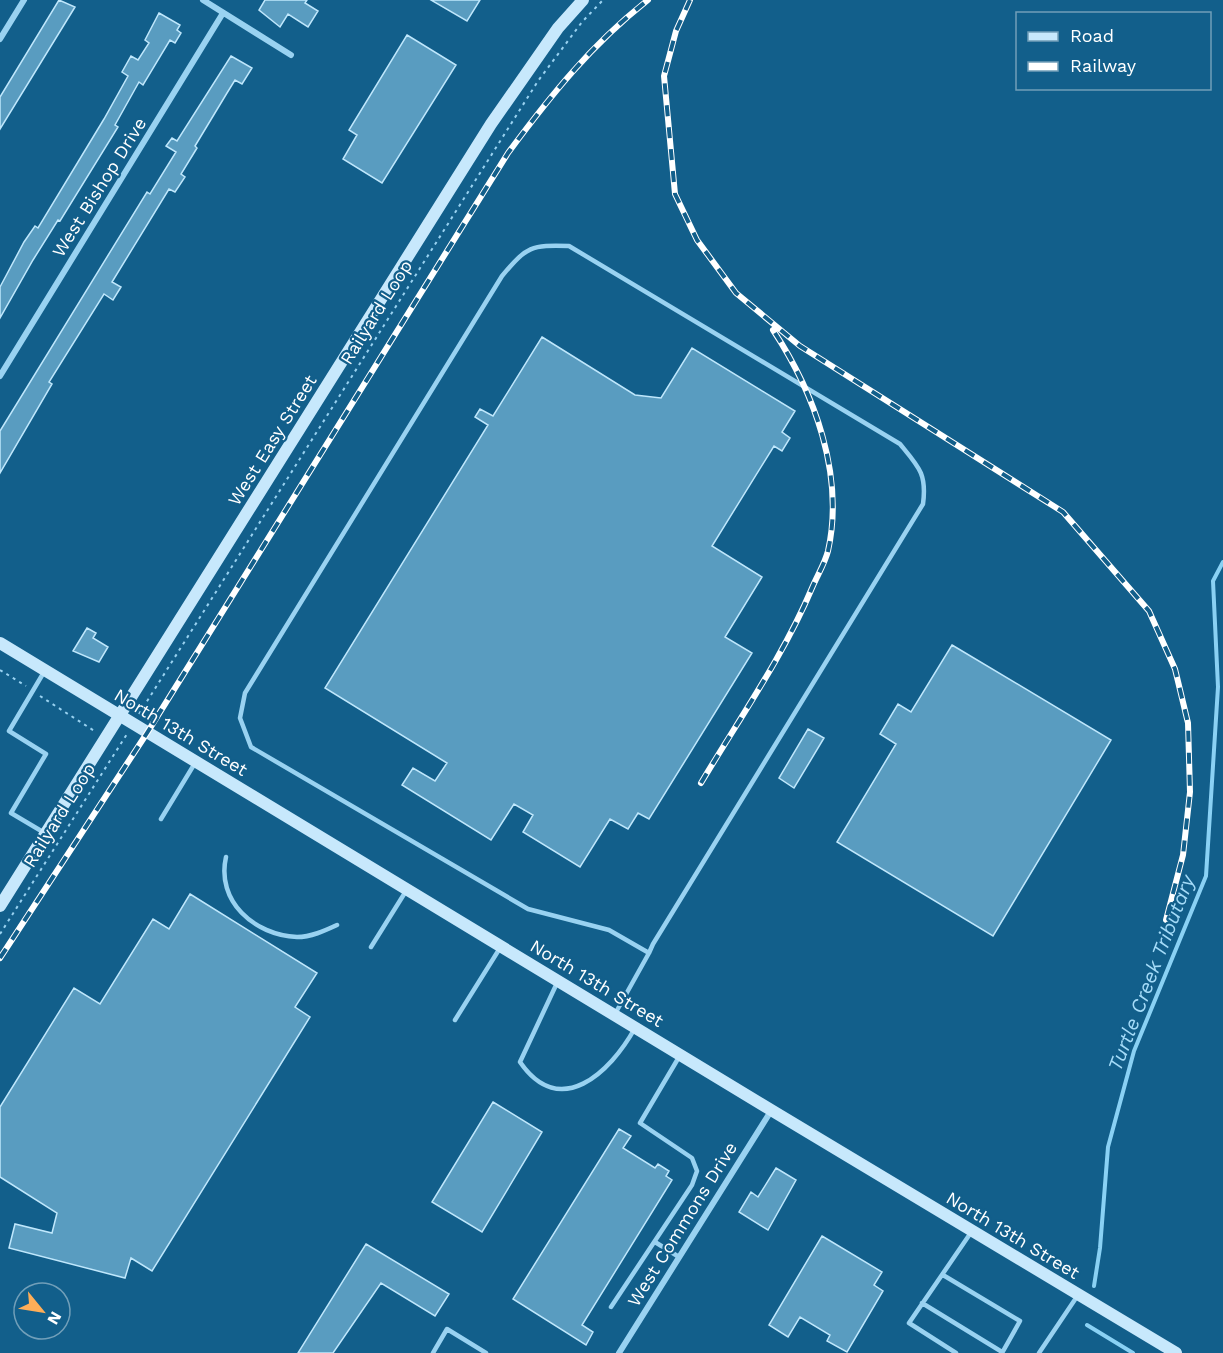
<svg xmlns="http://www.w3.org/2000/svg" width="1223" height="1353" viewBox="0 0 1223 1353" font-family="'Work Sans',sans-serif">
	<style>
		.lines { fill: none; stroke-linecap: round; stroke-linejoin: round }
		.stream { stroke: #8ad1f4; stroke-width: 4 }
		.building { fill: #599cc0; stroke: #bfe7fc; stroke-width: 1.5 }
		.path { stroke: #99d2f1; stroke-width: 2; stroke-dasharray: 3 4.5; stroke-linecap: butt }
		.lane { stroke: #99d2f1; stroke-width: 4.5 }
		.street { stroke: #99d2f1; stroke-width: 6 }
		.secondary { stroke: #c7e8fc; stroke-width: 12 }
		.rail-casing { stroke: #fff; stroke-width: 6 }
		.rail { stroke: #125f8b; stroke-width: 4; stroke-dasharray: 11; stroke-linecap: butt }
		.labels { text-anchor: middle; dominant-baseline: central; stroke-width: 4.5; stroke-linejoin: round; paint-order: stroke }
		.street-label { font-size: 18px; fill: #fff; stroke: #125f8b }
		.water-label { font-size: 20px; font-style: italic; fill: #a4dbf8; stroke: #125f8b }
	</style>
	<rect width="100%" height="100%" fill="#125f8b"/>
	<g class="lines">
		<path class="stream" d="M 1094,1286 L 1100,1248 L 1108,1147 L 1134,1051 L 1206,876 L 1218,687 L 1213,581 L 1223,562
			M 1087,1325 L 1133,1353"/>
	</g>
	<path class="building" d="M 59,0 L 75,7 L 0,129 L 0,97 Z
		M 265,0 L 307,0 L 305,3 L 318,11 L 308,27 L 288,14 L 280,27 L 259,10 Z
		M 431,0 L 480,0 L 467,21 Z
		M 159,13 L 180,25 L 177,30 L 181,33 L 175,43 L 170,40 L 143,85 L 139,82 L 115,125 L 118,127 L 60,221 L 58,220 L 33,260 L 0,318 L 0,287 L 24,242 L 35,226 L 38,228 L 104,119 L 128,76 L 122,72 L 131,56 L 138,60 L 149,43 L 145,40 Z
		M 407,35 L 456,65 L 382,183 L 343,159 L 357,135 L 349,130 Z
		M 231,56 L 252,68 L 242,84 L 235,80 L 227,93 L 195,146 L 197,148 L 181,174 L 185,177 L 175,192 L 169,189 L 112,282 L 121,287 L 113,300 L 104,294 L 49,382 L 52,384 L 0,473 L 0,431 L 147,192 L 150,194 L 176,152 L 166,146 L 172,138 L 177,141 Z
		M 542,337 L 635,395 L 661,398 L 692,348 L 795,411 L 782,432 L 790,438 L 782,451 L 774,446 L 712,546 L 762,577 L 725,637 L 752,653 L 649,819 L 638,813 L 628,829 L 610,819 L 580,867 L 523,832 L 533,815 L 514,804 L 491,840 L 402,785 L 413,768 L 435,781 L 447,763 L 325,688 L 488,425 L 475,417 L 480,409 L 493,416 Z
		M 87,628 L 96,633 L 93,638 L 108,647 L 99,662 L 73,651 Z
		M 952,645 L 1111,740 L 993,936 L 837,842 L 896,744 L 880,734 L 898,704 L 911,712 Z
		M 808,729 L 824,738 L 794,788 L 779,778 Z
		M 190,894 L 317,973 L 295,1007 L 310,1017 L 152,1271 L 131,1258 L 125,1278 L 9,1248 L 15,1224 L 52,1233 L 57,1213 L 0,1177 L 0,1107 L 74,988 L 100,1004 L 153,919 L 169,929 Z
		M 493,1102 L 542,1132 L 482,1232 L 432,1202 Z
		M 619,1129 L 631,1136 L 623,1148 L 655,1168 L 658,1164 L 669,1171 L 666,1176 L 672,1180 L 582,1325 L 593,1332 L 586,1345 L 513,1299 Z
		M 776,1168 L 796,1180 L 768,1230 L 739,1212 L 751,1192 L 758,1197 Z
		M 822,1236 L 882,1272 L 874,1285 L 883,1291 L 847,1352 L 827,1341 L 830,1335 L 800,1317 L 788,1337 L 769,1325 Z
		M 366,1244 L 449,1294 L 435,1316 L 381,1283 L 333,1353 L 298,1353 Z"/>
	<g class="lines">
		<path class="path" d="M 0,670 L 26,686
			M 40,696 L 96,732
			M 139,714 L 538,81 L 582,22 L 603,0
			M 0,934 L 127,734"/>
		<path class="lane" d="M 161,819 L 195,763
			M 43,832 L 11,813 L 46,754 L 9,731 L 44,672
			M 226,857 C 216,901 254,935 297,937 C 311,937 324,931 337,925
			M 371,947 L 406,891
			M 557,983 L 520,1062 C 560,1120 610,1073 635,1028
			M 615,1014 L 649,953 L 653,944 L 923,504 C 927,474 919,467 900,444 L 569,246 C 531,245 527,246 502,276 L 245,693 L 240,718 L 251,747 L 528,909 L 609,930 L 649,953
			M 455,1020 L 500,948
			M 655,1242 L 679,1257
			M 943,1275 L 1020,1321 L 1002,1353
			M 922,1303 L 1002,1352
			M 611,1307 L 692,1185 L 697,1171 L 692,1158 L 640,1123 L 679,1057
			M 433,1353 L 447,1329 L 486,1353
			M 956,1353 L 909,1323 L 972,1231
			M 1039,1353 L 1078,1295"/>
		<path class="street" d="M 203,0 L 291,55
			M 0,39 L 24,0
			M 0,376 L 223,13
			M 619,1353 L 771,1111"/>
		<path class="secondary" d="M 0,643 C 391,881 783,1118 1176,1353
			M 0,906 L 491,124 L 558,28 L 583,0"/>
		<defs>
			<path id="rail" d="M 690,0 L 676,31 L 664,76 L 675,194 L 697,240 L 736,293 L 800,346 L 1063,512 L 1149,611 L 1175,669 L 1188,723 L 1190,792 L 1183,855 L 1166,920
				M 701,783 C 739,719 783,657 812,588 C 817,576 825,563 828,551 C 845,475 814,392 773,330
				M 0,958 L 147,733 L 508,153 C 551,95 591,45 648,0"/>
		</defs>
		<use href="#rail" class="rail-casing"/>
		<use href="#rail" class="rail"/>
	</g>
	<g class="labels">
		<g class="street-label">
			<text transform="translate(99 187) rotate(-58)">West Bishop Drive</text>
			<text transform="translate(376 312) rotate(-58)">Railyard Loop</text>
			<text transform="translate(272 440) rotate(-58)">West Easy Street</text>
			<text transform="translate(181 732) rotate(31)">North 13th Street</text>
			<text transform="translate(59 815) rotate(-58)">Railyard Loop</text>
			<text transform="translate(597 983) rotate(31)">North 13th Street</text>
			<text transform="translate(682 1224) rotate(-58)">West Commons Drive</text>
			<text transform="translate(1013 1235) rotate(31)">North 13th Street</text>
		</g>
		<g class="water-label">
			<text transform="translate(1151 973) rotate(-69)">Turtle Creek Tributary</text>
		</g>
	</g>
	<rect x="1016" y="12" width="195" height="78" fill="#125f8b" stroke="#719fb9" stroke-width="1.5"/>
	<rect x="1028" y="32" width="30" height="9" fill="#c7e8fc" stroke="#719fb9" stroke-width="1.5"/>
	<text x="1070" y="42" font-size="18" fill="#ffffff">Road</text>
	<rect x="1028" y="62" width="30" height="9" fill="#ffffff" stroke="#719fb9" stroke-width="1.5"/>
	<text x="1070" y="72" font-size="18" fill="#ffffff">Railway</text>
	<g transform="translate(42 1311) rotate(120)"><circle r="28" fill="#125f8b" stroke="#719fb9" stroke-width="1.5"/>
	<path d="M0-4.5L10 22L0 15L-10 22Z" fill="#ffae58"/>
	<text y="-9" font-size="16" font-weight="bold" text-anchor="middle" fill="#ffffff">N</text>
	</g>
</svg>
